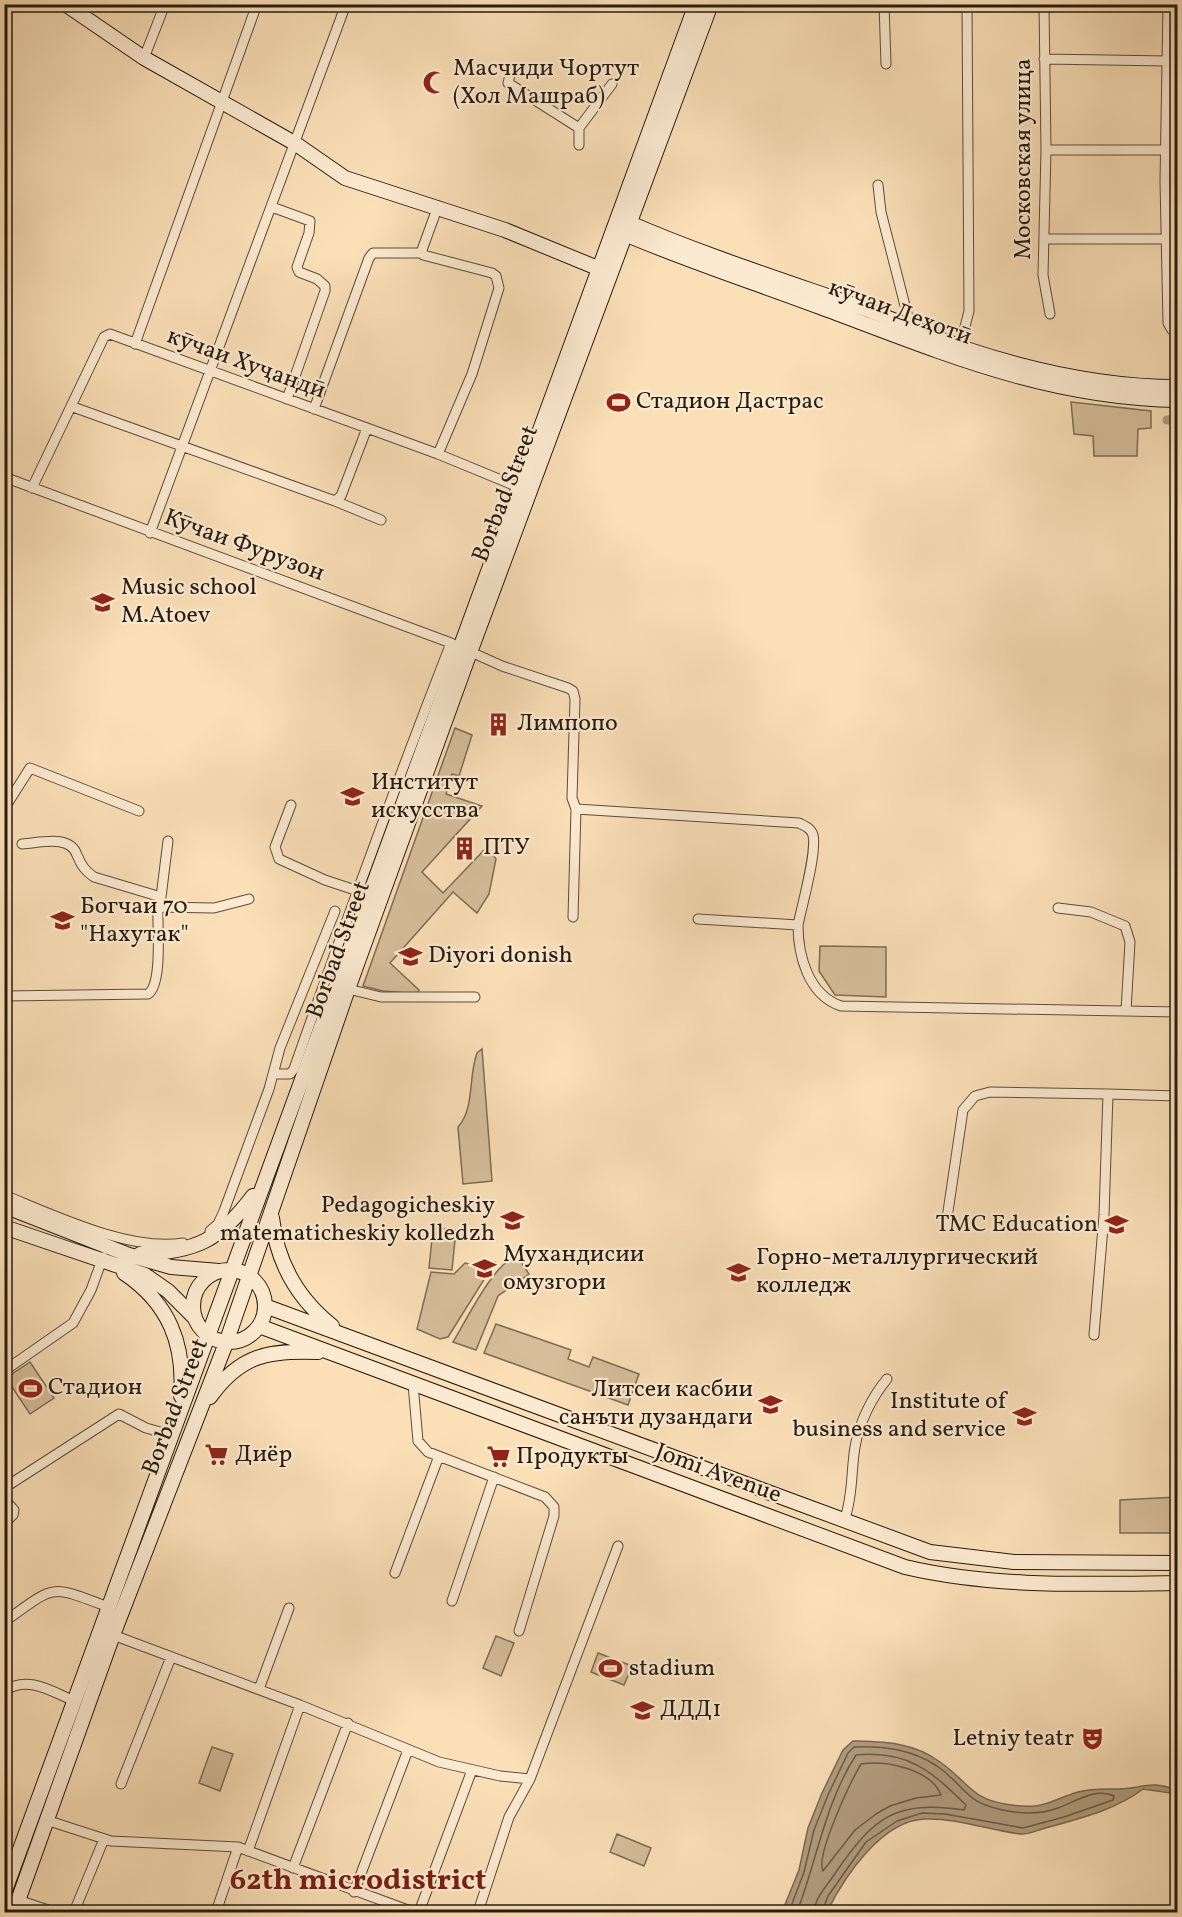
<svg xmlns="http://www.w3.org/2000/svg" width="1182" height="1917" viewBox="0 0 1182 1917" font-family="Vollkorn,serif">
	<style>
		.green { fill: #d6be9b; stroke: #7e6d56; stroke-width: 1.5 }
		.water { fill: #b29d7f; stroke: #7a6953; stroke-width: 1.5 }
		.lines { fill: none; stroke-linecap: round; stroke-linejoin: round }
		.shore { stroke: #6c5c48; stroke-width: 1.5 }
		.canal { stroke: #b29d7f; stroke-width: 9 }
		.street-casing { stroke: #5c4d3a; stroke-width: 11 }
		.secondary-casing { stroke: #271c11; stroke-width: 16 }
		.street { stroke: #fcead0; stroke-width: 9 }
		.secondary { stroke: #fcead0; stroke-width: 14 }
		.labels { text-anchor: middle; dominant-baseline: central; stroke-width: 4.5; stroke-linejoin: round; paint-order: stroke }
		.poi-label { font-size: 24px; fill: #271c11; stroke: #fcead0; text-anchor: start }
		.street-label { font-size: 24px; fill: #271c11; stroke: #fcead0 }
		.district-label { font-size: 30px; font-weight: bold; fill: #7a1f14; stroke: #fcead0 }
	</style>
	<rect width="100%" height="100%" fill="#fadfb7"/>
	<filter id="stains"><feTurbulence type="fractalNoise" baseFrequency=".00333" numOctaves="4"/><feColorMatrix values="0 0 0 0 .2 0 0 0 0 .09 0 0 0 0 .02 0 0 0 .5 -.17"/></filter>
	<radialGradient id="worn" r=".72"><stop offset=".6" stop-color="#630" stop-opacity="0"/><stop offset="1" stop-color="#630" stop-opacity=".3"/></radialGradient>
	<path class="green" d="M 1071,402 L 1151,411 L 1151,428 L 1138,429 L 1137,456 L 1094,456 L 1093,436 L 1074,434 Z
		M 455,728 L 472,735 L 459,776 L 452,774 L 446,794 L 482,806 L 422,872 L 443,893 L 487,847 L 496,859 L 489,894 L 477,913 L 453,892 L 390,963 L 419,990 L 418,994 L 383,991 L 363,986 Z
		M 820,946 L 886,947 L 886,997 L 835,995 L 819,971 Z
		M 482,1049 L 492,1181 L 463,1184 L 458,1127 C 475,1108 468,1077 477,1053 Z
		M 433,1228 L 456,1230 L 452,1270 L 429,1268 Z
		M 517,1256 L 529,1274 L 498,1296 L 476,1350 L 453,1342 C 466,1321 494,1262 517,1256 Z
		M 495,1262 L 448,1337 L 440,1339 L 417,1329 L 431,1272 L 454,1274 L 465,1263 L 474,1265 Z
		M 496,1324 L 571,1350 L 568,1359 L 589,1367 L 593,1357 L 639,1374 L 628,1405 L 484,1353 Z
		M 30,1362 L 54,1398 L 30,1414 L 6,1378 Z
		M 1177,1497 L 1177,1533 L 1120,1533 L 1120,1500 Z
		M 496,1636 L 514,1643 L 501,1676 L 483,1668 Z
		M 598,1653 L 632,1666 L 624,1685 L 591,1672 Z
		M 212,1747 L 233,1754 L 220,1791 L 199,1783 Z
		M 617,1834 L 651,1848 L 644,1866 L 610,1852 Z"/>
	<path class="water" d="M 853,1741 C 885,1742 913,1742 940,1762 C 970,1783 970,1800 1012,1805 C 1044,1810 1051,1800 1078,1792 C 1092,1788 1105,1789 1119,1789 C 1144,1788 1150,1780 1177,1790 L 1177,1794 L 1143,1789 C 1114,1811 1077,1819 1042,1829 C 1035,1831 1027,1835 1020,1834 C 988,1830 958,1818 925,1819 C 882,1820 844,1877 827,1912 L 782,1912 L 799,1870 L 808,1828 L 822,1793 L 843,1750 Z"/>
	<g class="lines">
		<path class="shore" d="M 861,1764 C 885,1760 931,1769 941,1795 L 916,1798 L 890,1806 L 876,1814 L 855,1830 L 823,1871 C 815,1856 851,1781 861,1764 Z
			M 789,1912 L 804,1872 L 814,1830 L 828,1795 L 848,1753 L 854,1747 C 884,1746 911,1749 937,1766 C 968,1788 963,1803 1008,1811 C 1025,1814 1042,1814 1058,1808 C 1075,1802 1096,1787 1114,1796 L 1113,1800 L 1064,1817 L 1023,1828 L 945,1814 L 922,1813 L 897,1821 L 866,1842 L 828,1896 L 822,1912
			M 797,1912 C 817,1860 825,1803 856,1755 C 908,1750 931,1771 966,1805 L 964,1810 C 895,1800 874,1817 836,1872 C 828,1885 815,1897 814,1912"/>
		<path class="canal" d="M 1167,420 L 1178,420"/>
		<defs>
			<path id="street" d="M 884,4 L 886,64
				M 1044,4 L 1046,150 L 1043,275 L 1050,314
				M 1168,4 L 1165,181 L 1168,323 L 1172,330 L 1178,331
				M 144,58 L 165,4
				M 1044,59 L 1168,61
				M 511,71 L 508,83 L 579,128 L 579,145
				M 579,128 L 612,84
				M 1046,150 L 1166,150
				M 878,185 L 881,212 L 910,325
				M 272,207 L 310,221 L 309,233 L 297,267 L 299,272 L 317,279 L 325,286 L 325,291 L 287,399
				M 1045,239 L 1167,239
				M 135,344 L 257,4
				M 959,350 L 969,311 L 967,4
				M 73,407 L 335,501 L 341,496 L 367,428
				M 314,409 L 369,258 L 373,253 L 422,253
				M 438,454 L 472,374 L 499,288 L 496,276 L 492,273 L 423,255 L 422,250 L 438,206
				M 4,477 L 451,643 L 502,666 L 568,688 L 573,691 L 575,699 L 572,798 L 576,809 L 799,823 C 805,826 811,828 813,835 C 817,853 802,905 798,925 L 698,919
				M 32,488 L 104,337 L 110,334 L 438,454 L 523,489
				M 335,501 L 381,520
				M 150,533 L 346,4
				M 291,805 L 275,847 L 279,859 L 325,880 L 364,893
				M 4,809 L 30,768 L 139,811
				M 22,844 C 40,843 70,834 77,855 C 81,865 85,871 94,877 L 161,897 L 168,841
				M 159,902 L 158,907 L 214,908 L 249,899
				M 1058,908 L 1091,912 L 1125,926 L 1130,942 L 1126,1011
				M 573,917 L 576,809
				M 798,925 C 798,955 808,995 841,1006 L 1178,1012
				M 348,989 L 381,997 L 475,997
				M 4,996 L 148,994 C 163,984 157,926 158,907
				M 274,1074 L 290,1074 L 294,1069 C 344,926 396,784 451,643
				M 4,1195 C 54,1215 130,1252 183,1243
				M 946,1225 L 963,1110 L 975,1096 L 990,1092 L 1108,1094
				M 210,1231 L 218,1224 L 224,1211 L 269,1089 L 280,1048 L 335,911
				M 1094,1335 L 1104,1215 L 1108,1094 L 1178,1096
				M 4,1371 L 73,1323 L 91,1290 L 103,1257
				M 413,1384 L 418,1441 L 428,1452 L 545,1497 L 554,1507 L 554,1516 L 519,1631
				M 4,1488 L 119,1414 L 146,1428 L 171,1435
				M 4,1499 L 14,1510 L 13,1515 L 4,1523
				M 845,1518 C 853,1495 851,1471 855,1447 C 859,1423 872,1397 887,1379
				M 395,1573 L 439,1456
				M 452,1601 L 494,1477
				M 4,1622 C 56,1585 48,1584 108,1607
				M 113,1635 L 300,1705 L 439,1762 L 500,1776 L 530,1779
				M 259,1689 L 289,1608
				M 4,1691 C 28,1675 51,1691 74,1701
				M 121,1784 L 171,1657
				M 46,1820 L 111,1841 L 238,1847 L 413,1912
				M 248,1851 L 300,1705
				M 293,1868 L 348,1723
				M 354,1892 L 408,1750
				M 18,1900 L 54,1912
				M 74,1912 L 104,1839
				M 216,1912 L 238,1847
				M 419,1912 L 472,1770
				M 478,1912 L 509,1817 L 530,1779 L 618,1546"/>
			<path id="secondary" d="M 65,4 L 144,58 L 296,144 L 345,178 L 505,230 L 600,269
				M 625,221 C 703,255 785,281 865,309 C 898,321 930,336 963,348 C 1032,371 1104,387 1178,387
				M 620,232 C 685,260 753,282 820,307 C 941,352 1046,398 1178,400
				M 4,1206 L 129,1255 L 171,1267 L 219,1271
				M 272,1218 C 277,1263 297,1298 332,1326
				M 4,1227 L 145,1275 L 168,1291 L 194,1317
				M 140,1254 C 196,1252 220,1240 253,1196
				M193 1306a36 36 0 1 1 72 0a36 36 0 1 1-72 0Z
				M 124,1273 C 169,1303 185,1344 181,1396
				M 265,1306 L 930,1552 L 1014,1562 L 1178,1563
				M 259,1326 L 905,1567 C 995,1588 1086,1584 1178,1583
				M 210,1397 C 240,1355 268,1350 318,1352
				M 4,1893 L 696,4
				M 14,1912 L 113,1635 L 226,1343 L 348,989 L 469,655 L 711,4"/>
		</defs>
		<use href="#street" class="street-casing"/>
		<use href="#secondary" class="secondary-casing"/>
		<use href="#street" class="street"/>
		<use href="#secondary" class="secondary"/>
	</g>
	<defs>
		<symbol id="mosque-bare" viewBox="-9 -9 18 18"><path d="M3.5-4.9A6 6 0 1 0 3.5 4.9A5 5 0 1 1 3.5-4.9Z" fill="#8f2418" stroke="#fcead0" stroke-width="2.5" paint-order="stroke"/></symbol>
		<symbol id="stadium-bare" viewBox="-9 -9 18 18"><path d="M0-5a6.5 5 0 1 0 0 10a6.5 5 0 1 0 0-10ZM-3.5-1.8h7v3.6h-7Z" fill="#8f2418" stroke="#fcead0" stroke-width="2.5" paint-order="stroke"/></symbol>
		<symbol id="school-bare" viewBox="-9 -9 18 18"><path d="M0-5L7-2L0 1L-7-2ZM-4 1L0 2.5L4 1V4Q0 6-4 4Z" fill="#8f2418" stroke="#fcead0" stroke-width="2.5" paint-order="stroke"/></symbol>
		<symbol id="building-bare" viewBox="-9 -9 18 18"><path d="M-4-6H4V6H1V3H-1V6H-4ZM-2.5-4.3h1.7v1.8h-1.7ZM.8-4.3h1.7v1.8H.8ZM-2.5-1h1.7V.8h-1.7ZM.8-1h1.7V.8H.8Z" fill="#8f2418" stroke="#fcead0" stroke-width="2.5" paint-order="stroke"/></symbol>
		<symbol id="university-bare" viewBox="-9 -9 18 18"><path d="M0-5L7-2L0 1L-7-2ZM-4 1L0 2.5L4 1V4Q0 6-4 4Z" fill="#8f2418" stroke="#fcead0" stroke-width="2.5" paint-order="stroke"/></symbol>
		<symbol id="supermarket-bare" viewBox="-9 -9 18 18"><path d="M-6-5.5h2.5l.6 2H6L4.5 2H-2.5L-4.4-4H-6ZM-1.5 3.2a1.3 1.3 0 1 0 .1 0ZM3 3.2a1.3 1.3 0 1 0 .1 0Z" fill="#8f2418" stroke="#fcead0" stroke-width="2.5" paint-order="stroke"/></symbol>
		<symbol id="theatre-bare" viewBox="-9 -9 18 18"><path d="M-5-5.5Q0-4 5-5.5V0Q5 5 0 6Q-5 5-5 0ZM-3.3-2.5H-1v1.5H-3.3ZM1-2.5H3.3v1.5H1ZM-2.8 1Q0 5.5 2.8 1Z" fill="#8f2418" stroke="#fcead0" stroke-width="2.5" paint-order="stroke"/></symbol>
	</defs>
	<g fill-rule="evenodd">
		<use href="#mosque-bare" x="418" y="66" width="33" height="33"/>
		<use href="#stadium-bare" x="602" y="386" width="33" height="33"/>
		<use href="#school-bare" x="86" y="586" width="33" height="33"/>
		<use href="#building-bare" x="482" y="708" width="33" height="33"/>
		<use href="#university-bare" x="336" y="780" width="33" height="33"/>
		<use href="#building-bare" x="448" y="832" width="33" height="33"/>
		<use href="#school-bare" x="46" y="904" width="33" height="33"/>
		<use href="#school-bare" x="394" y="940" width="33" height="33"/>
		<use href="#university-bare" x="496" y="1204" width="33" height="33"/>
		<use href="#university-bare" x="1100" y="1208" width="33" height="33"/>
		<use href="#university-bare" x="468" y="1252" width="33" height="33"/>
		<use href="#university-bare" x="722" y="1256" width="33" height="33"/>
		<use href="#stadium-bare" x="14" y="1372" width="33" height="33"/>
		<use href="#university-bare" x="754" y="1388" width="33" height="33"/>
		<use href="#university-bare" x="1008" y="1400" width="33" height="33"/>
		<use href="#supermarket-bare" x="200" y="1438" width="33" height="33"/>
		<use href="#supermarket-bare" x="482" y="1440" width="33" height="33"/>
		<use href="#stadium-bare" x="594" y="1652" width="33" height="33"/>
		<use href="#school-bare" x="626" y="1694" width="33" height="33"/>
		<use href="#theatre-bare" x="1076" y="1722" width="33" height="33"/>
	</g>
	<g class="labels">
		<g class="poi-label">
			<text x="453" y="69">Масчиди Чортут<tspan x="453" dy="28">(Хол Машраб)</tspan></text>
			<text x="636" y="402">Стадион Дастрас</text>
			<text x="121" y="588">Music school<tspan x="121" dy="28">M.Atoev</tspan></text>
			<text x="517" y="724">Лимпопо</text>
			<text x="371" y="783">Институт<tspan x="371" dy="28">искусства</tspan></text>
			<text x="483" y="848">ПТУ</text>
			<text x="80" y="907">Богчаи 70<tspan x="80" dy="28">"Нахутак"</tspan></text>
			<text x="428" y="956">Diyori donish</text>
			<text x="495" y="1206" text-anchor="end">Pedagogicheskiy<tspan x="495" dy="28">matematicheskiy kolledzh</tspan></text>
			<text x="1098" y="1225" text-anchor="end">TMC Education</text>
			<text x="503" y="1255">Мухандисии<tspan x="503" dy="28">омузгори</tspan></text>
			<text x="756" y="1258">Горно-металлургический<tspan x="756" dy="28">колледж</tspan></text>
			<text x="48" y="1388">Стадион</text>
			<text x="753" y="1390" text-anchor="end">Литсеи касбии<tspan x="753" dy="28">санъти дузандаги</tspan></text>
			<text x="1006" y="1402" text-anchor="end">Institute of<tspan x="1006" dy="28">business and service</tspan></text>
			<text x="235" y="1455">Диëр</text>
			<text x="516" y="1457">Продукты</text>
			<text x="629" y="1669">stadium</text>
			<text x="660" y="1710">ДДД1</text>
			<text x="1074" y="1739" text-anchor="end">Letniy teatr</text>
		</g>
		<g class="street-label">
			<text transform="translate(1024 159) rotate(-90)">Московская улица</text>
			<text transform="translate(900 313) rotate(20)">кӯчаи Деҳотӣ</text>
			<text transform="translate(246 364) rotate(20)">кӯчаи Хуҷандӣ</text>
			<text transform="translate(506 494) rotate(-69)">Borbad Street</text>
			<text transform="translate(244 546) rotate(20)">Кӯчаи Фурузон</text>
			<text transform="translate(339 950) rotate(-70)">Borbad Street</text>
			<text transform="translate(176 1407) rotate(-69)">Borbad Street</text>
			<text transform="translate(718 1474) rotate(20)">Jomi Avenue</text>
		</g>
		<g class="district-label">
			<text x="358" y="1881">62th microdistrict</text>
		</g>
	</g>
	<rect width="1182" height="1917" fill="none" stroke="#fadfb7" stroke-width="24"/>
	<rect x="6" y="6" width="1170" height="1905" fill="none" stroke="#271c11" stroke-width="3"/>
	<rect x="12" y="12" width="1158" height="1893" fill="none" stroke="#271c11" stroke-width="1.5"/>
	<rect width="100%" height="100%" filter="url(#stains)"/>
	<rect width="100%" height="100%" fill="url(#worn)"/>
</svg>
